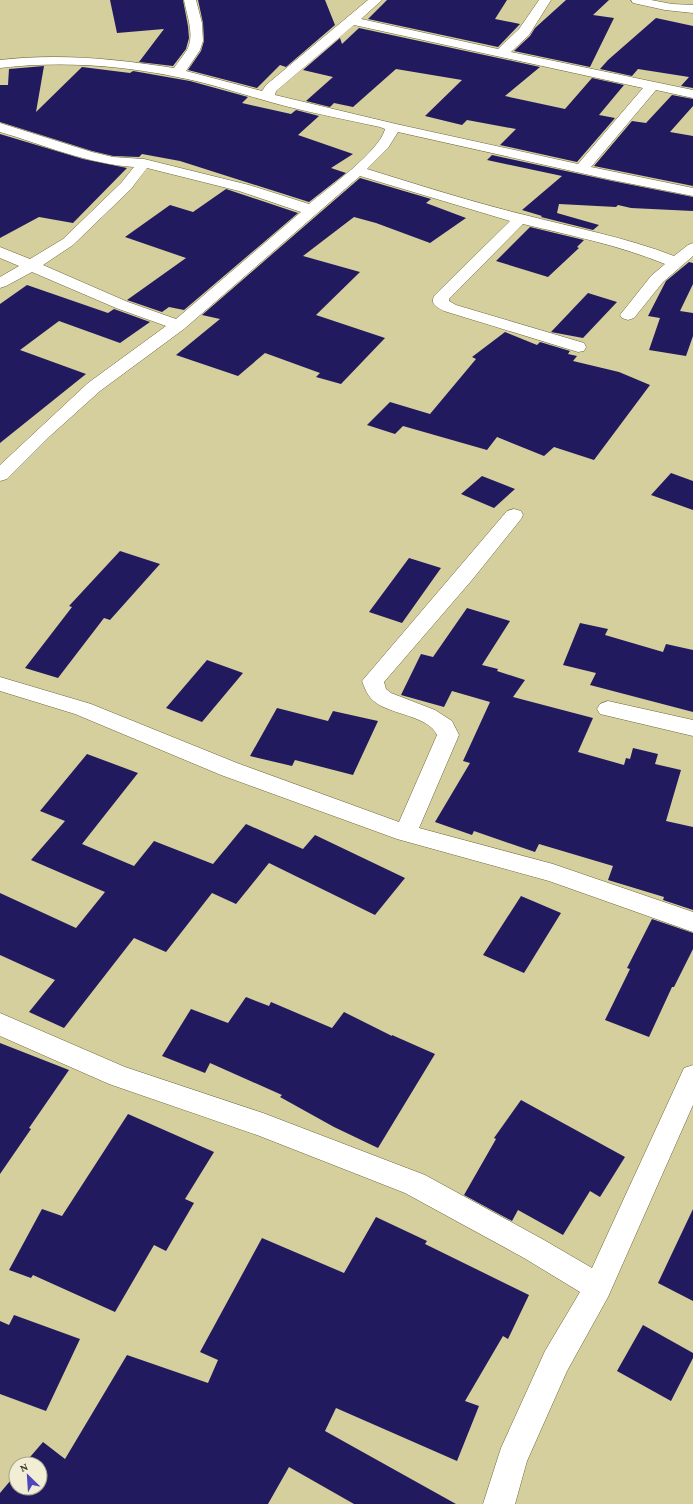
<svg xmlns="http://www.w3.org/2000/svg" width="693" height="1504" viewBox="0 0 693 1504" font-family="'Crimson Pro',serif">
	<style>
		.building { fill: #221a5f }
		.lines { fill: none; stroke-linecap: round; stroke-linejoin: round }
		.minor-casing { stroke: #6d6739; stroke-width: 1 }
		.minor { fill: #fff; fill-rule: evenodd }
	</style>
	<rect width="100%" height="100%" fill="#d5ce9d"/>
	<path class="building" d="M 110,0 L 183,0 L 188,26 L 189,38 L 186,49 L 173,66 L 139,62 L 164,29 L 117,33 Z
		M 198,0 L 325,0 L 335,25 L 286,67 L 280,65 L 257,88 L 188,70 L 201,51 L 204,41 L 203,23 Z
		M 387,0 L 507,0 L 495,19 L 520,24 L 498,47 L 368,19 Z
		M 566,0 L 609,0 L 593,15 L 614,18 L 590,67 L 514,51 L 530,36 L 535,28 Z
		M 656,18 L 693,26 L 693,88 L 681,86 L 689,77 L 638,69 L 632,76 L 600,69 L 608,60 Z
		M 359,28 L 540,67 L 505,96 L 565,109 L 592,78 L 624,85 L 599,115 L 615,118 L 577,162 L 500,145 L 516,129 L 467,120 L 462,125 L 425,116 L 462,80 L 396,69 L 353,107 L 334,103 L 330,107 L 306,101 L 333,77 L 303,70 L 340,38 L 342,44 Z
		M 44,66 L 36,112 L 82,67 L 130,73 L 133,71 L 190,81 L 248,97 L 242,103 L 291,114 L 296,110 L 319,116 L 298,135 L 353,154 L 331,168 L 346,173 L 309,202 L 180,161 L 142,154 L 139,157 L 113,156 L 92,151 L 0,122 L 0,85 L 8,85 L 9,69 Z
		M 672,95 L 693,99 L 693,106 L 670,132 L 693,136 L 693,186 L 594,166 L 632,121 L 646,123 Z
		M 0,134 L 83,159 L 127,168 L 73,223 L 39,217 L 0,238 Z
		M 492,155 L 612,181 L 693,197 L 693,211 L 631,208 L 618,205 L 616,207 L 559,204 L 557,213 L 599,225 L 593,230 L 541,217 L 542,216 L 522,210 L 562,176 L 487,160 Z
		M 360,178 L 431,199 L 426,203 L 466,218 L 430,243 L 376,223 L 354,217 L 303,256 L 360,272 L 316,315 L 385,338 L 341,384 L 316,377 L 320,373 L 265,353 L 238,376 L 176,355 L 220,319 L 202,315 Z
		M 226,189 L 298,213 L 184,310 L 169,307 L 162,312 L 127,300 L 186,258 L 125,237 L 170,205 L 193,212 Z
		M 530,227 L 559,234 L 584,240 L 577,247 L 579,248 L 548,277 L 496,261 Z
		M 689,262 L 693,263 L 693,284 L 680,311 L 693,313 L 693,336 L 686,356 L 649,350 L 660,318 L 648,316 L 666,281 Z
		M 27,285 L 108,313 L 114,309 L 150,322 L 120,343 L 59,321 L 20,350 L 86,374 L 0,443 L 0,304 Z
		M 588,293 L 617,302 L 583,338 L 551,332 Z
		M 505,332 L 537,345 L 540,342 L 570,351 L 568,354 L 577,356 L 573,361 L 619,372 L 650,385 L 594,460 L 554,447 L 544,456 L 497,437 L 487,450 L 403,426 L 395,434 L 367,425 L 390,402 L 430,414 L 476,359 L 472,357 Z
		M 671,473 L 693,481 L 693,510 L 651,495 Z
		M 482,476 L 515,489 L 494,508 L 461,494 Z
		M 120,551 L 160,564 L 110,620 L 104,618 L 58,678 L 25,668 L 72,607 L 69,606 Z
		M 409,558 L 441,568 L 402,623 L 369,612 Z
		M 467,608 L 510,621 L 482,665 L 498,669 L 497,671 L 525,680 L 513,697 L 593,718 L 578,752 L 624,765 L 626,758 L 630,759 L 633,748 L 658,754 L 655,764 L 681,770 L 666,821 L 693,827 L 693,910 L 663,900 L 664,897 L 608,880 L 613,866 L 539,844 L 535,852 L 474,831 L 472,835 L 435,822 L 470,763 L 463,761 L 490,702 L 452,691 L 444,707 L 401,695 L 421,654 L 433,657 Z
		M 580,623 L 608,629 L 605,635 L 663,652 L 666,644 L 693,650 L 693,712 L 590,685 L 596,673 L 563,665 Z
		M 207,660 L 243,673 L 202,722 L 166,708 Z
		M 277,708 L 328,721 L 333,711 L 378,721 L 353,775 L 295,760 L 292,766 L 250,756 Z
		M 87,754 L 138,773 L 82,844 L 134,866 L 154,841 L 213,864 L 246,824 L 303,849 L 315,835 L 405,878 L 375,915 L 269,863 L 236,904 L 212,893 L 166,952 L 134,938 L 64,1028 L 29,1012 L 55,980 L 0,955 L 0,893 L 76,928 L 105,892 L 31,860 L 65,821 L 40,811 Z
		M 521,896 L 561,913 L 524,973 L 483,955 Z
		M 652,919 L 693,933 L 693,949 L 674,987 L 672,987 L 649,1037 L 605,1020 L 630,969 L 627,968 Z
		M 246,997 L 269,1006 L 271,1002 L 332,1028 L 344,1012 L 392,1036 L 392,1035 L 435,1054 L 378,1148 L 334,1127 L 280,1097 L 282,1095 L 210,1063 L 205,1073 L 162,1056 L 191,1009 L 228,1023 Z
		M 0,1043 L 69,1070 L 29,1128 L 31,1129 L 0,1174 Z
		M 521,1100 L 625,1157 L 600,1197 L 590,1191 L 563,1235 L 518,1210 L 512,1221 L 464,1195 L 496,1139 L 494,1138 Z
		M 128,1114 L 214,1152 L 185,1199 L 194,1203 L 166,1251 L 154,1245 L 115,1312 L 33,1275 L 31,1278 L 9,1270 L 42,1209 L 62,1216 Z
		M 693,1209 L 693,1301 L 658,1283 Z
		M 376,1217 L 427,1241 L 425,1244 L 529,1295 L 508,1339 L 503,1336 L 465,1401 L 479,1406 L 457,1461 L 336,1408 L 325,1431 L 456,1504 L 354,1504 L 289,1467 L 268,1504 L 0,1504 L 0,1493 L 16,1474 L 16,1488 L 40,1488 L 40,1464 L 24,1464 L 43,1442 L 65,1459 L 127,1355 L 208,1383 L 218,1360 L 200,1352 L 262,1238 L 344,1273 Z
		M 14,1315 L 80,1339 L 46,1411 L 0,1394 L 0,1321 L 9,1325 Z
		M 643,1325 L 693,1353 L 693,1358 L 671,1401 L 617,1371 Z"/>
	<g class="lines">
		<defs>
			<path id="minor" d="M 184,0 L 196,0 L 202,23 L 203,41 L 200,50 L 186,71 L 262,91 L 266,85 L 368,0 L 382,0 L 361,19 L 498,49 L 519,29 L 539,0 L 551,0 L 529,35 L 511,52 L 693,90 L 693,98 L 656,90 L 591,167 L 693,188 L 693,196 L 612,180 L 398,132 L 388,148 L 367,169 C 419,185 472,202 525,215 C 575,228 625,237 674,256 L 688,245 L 693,243 L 693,256 L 663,282 L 634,318 L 628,320 L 622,318 L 620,315 L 651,276 L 665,264 C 618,245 573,236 523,224 L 449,299 L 449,301 L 456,305 L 584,343 L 586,347 L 584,351 L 578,352 L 444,311 C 437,307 429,304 435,295 L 510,221 L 360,176 L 184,329 L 100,391 L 49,437 L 7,479 L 0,481 L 0,465 L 88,383 L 166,326 L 116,308 L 32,272 L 6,286 L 0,288 L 0,277 L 19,266 L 0,258 L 0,247 L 30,259 L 63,239 L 121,183 L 134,167 C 88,164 44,145 0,132 L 0,123 L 92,152 L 113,157 L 144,159 L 249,185 L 309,204 C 327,189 380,151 385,129 L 380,127 C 348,120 317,114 285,106 C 250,97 214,84 177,77 C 119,65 59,61 0,68 L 0,60 C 59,53 116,59 174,68 C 178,62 183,56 187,50 C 195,35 187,16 184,0 ZM 354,25 L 643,88 L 578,164 L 396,124 L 275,95 L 276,91 ZM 147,168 L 239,191 L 301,212 L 176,319 L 128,302 L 43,265 L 73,245 L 131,189 Z
				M 631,0 L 651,0 L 672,4 L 693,5 L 693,13 L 665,10 L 633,3 Z
				M 514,509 L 521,511 L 523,515 L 521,519 L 472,580 L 384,682 L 386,689 L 391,693 L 435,710 L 452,721 L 459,735 L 419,828 L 553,864 L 693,912 L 693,932 L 549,881 L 397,839 L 221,775 L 75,714 L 0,691 L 0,677 L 91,704 L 237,763 L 399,822 L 437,735 C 429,716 389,714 375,702 C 368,697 365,689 362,681 L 507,511 Z
				M 608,701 L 693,720 L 693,736 L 600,714 L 597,709 L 600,704 Z
				M 0,1013 L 125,1067 L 263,1113 L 425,1175 L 544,1240 L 592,1268 L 684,1068 L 693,1065 L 693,1105 L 608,1297 L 567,1371 L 527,1461 L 515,1504 L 483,1504 L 501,1448 L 545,1351 L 580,1292 L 524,1258 L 405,1193 L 257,1135 L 109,1084 L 0,1036 Z"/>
		</defs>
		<use href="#minor" class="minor-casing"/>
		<use href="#minor" class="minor"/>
	</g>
	<g transform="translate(28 1476) rotate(335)"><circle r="19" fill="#f1eed5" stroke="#a9a68f"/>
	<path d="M0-3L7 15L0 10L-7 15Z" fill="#4f45bc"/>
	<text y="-6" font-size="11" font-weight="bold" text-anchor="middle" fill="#3d3a26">N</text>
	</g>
</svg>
